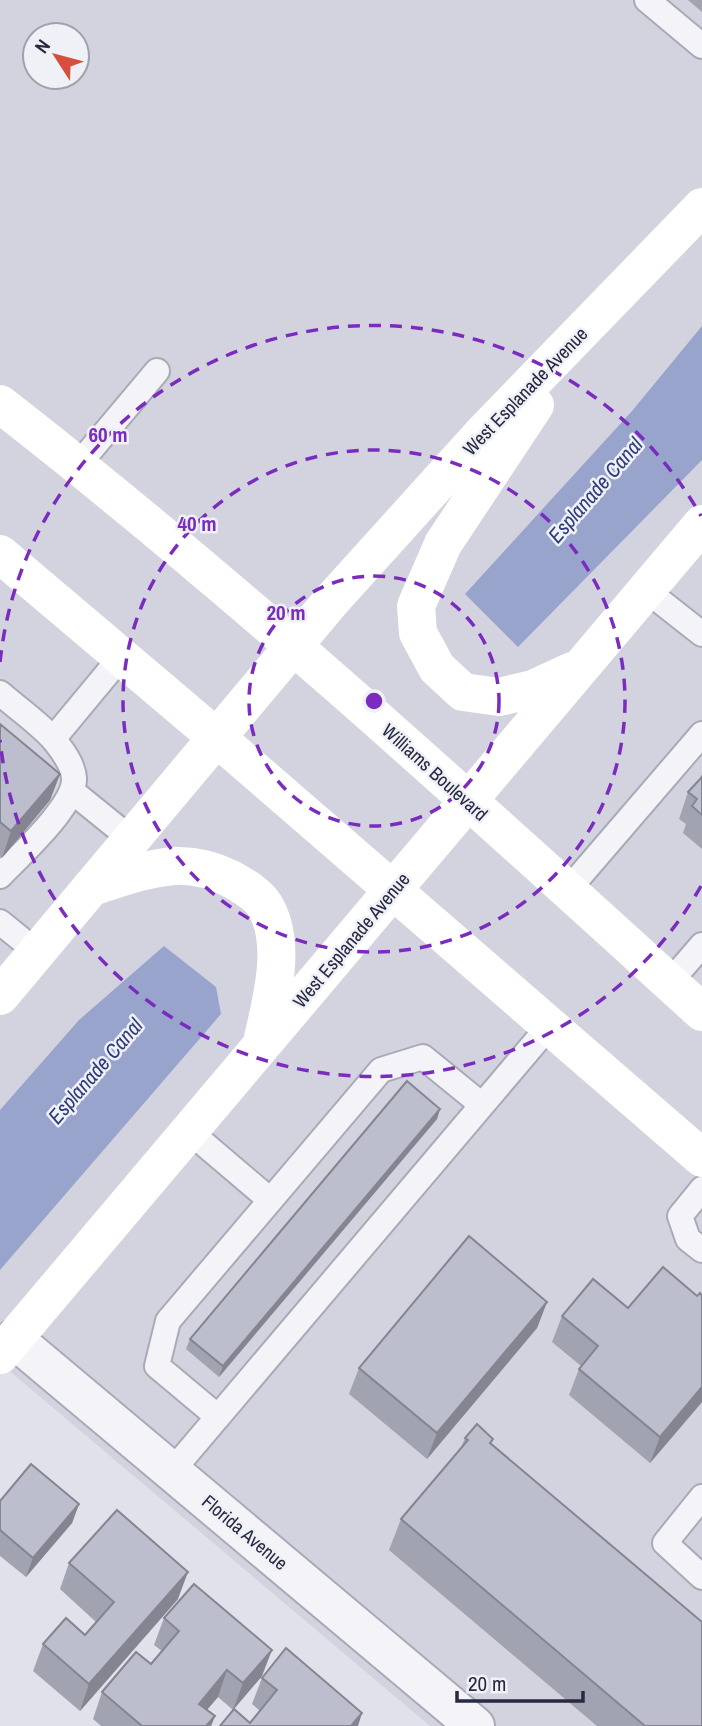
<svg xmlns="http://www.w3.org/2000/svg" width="702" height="1726" viewBox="0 0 702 1726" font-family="'Archivo Narrow',sans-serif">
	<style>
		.built { fill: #d2d3df; fill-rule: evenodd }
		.water { fill: #98a4cc }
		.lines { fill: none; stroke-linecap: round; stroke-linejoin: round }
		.service-casing { stroke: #a8aab8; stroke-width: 28 }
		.minor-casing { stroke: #a8aab8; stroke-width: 42 }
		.service { stroke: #f3f3f8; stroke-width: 24 }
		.minor { stroke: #f3f3f8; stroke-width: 38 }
		.secondary { stroke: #fff; stroke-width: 38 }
		.wall { fill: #a2a3b0 }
		.shaded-wall { fill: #848590 }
		.building { fill: #bcbecd; stroke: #848590; stroke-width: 2 }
		.ring { fill: none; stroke: #7b2cbf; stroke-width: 3.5; stroke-dasharray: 12 9 }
		.labels { text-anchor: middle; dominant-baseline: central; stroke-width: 5; stroke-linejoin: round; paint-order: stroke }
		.street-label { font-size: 19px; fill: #272a42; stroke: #eff1f7 }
		.water-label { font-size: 21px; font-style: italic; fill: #2e3c79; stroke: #eff1f7 }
		.centre { fill: #7b2cbf; stroke: #eff1f7; stroke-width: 3.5 }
		.ring-label { font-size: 21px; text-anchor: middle; font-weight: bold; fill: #7b2cbf; stroke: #eff1f7; stroke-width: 5; stroke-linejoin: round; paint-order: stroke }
	</style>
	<rect width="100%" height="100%" fill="#e0e1ea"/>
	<path class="built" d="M 0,0 L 702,0 L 702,1726 L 430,1726 L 0,1363 ZM 35,35 L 77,35 L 77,77 L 35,77 Z"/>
	<path class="water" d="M 702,326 L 702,460 L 518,647 L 465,594 L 632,411 Z
		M 164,946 L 216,987 L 221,1014 L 0,1270 L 0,1110 L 79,1020 Z"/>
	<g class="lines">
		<defs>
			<path id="service" d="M 647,0 L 702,46
				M 78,465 L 157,371
				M 646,590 L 702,634
				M 0,693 C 17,708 39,723 54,740 C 62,750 73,764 74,778 C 76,805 19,856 0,876
				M 53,739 L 121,657
				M 73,792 L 131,839
				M 567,891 L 702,734
				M 0,922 L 37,952
				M 670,982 L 702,945
				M 189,1131 L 270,1200
				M 702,1189 L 680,1216 L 688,1239 L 702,1250
				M 218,1417 L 157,1366 L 168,1321 L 381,1070 L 423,1057 L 482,1105
				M 172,1471 L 550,1025
				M 702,1497 L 665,1543 L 702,1577"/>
			<path id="minor" d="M 14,1339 L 475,1726"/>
		</defs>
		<use href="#service" class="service-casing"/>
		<use href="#minor" class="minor-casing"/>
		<use href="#service" class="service"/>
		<use href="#minor" class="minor"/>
		<path class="secondary" d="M 0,404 C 244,594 473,804 702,1012
			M 535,405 L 443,544 L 416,606 L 418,633 L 437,668 L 463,692 L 499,697 L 533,689 L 572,671
			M 0,554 L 216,737 L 702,1158
			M 91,887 C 118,879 146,868 175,866 C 196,865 213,870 231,879 C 243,886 258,894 265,906 C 287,943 272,998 263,1038
			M 0,996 L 332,600 L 482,434 L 702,207
			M 0,1355 L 702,524"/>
	</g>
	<path class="wall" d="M 688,0 L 702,0 L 702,12 Z
		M 0,724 L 60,774 L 50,800 L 2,858 L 0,856 Z
		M 702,774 L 702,849 L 683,833 L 686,824 L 679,819 L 688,792 L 700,778 Z
		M 440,1109 L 437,1119 L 219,1377 L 186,1349 L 190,1339 Z
		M 547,1302 L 537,1328 L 427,1459 L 349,1394 L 359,1368 Z
		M 562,1316 L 702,1402 L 650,1463 L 569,1395 L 579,1369 L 581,1366 L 552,1342 Z
		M 465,1438 L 493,1439 L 491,1444 L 702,1726 L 597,1726 L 389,1550 L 401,1519 L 461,1448 Z
		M 0,1501 L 79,1504 L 72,1523 L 26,1577 L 0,1556 Z
		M 69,1563 L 178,1599 L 80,1711 L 33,1671 L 43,1644 L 85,1635 L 96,1622 L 60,1589 Z
		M 164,1618 L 262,1676 L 233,1710 L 218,1697 L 207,1710 L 215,1716 L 211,1726 L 101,1726 L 93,1719 L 102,1692 L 151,1664 L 162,1651 L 154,1645 Z
		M 262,1678 L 362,1713 L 260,1711 L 252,1704 Z"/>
	<path class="shaded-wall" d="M 60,774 L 50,800 L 2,858 L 11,831 Z
		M 440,1109 L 437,1119 L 219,1377 L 223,1366 Z
		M 547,1302 L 537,1328 L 427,1459 L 437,1433 Z
		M 702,1387 L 702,1402 L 650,1463 L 660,1437 Z
		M 79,1504 L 72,1523 L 26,1577 L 33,1558 Z
		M 188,1572 L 178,1599 L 80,1711 L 89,1684 Z
		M 272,1650 L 262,1676 L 233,1710 L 243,1683 Z
		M 227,1670 L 218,1697 L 193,1726 L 199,1704 Z
		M 362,1713 L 358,1726 L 351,1726 Z
		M 215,1716 L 211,1726 L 206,1726 Z"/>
	<path class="building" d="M 0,724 L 60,774 L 11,831 L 0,822 Z
		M 702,777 L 702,815 L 692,806 L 697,799 L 688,792 Z
		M 407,1081 L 440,1109 L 223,1366 L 190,1339 Z
		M 469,1236 L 547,1302 L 437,1433 L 359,1368 Z
		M 663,1267 L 697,1296 L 700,1293 L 702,1296 L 702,1387 L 660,1437 L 579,1369 L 598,1346 L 562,1316 L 593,1279 L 628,1308 Z
		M 477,1424 L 493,1439 L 490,1443 L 702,1622 L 702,1726 L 645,1726 L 401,1519 L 468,1440 L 465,1438 Z
		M 31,1464 L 79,1504 L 33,1558 L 0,1530 L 0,1501 Z
		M 117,1510 L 188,1572 L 89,1684 L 43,1644 L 66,1618 L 85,1635 L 114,1602 L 69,1563 Z
		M 194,1584 L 272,1650 L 243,1683 L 227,1670 L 199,1704 L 215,1716 L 206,1726 L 142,1726 L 102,1692 L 136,1652 L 151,1664 L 179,1631 L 164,1618 Z
		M 286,1648 L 362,1713 L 351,1726 L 220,1726 L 234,1709 L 250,1723 L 277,1690 L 262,1678 Z"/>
	<g class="ring">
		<circle cx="374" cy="701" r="125"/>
		<circle cx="374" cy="701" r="251"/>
		<path d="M701 886A376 376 0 0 1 0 740M0 662A376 376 0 0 1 701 516"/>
	</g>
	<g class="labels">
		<g class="street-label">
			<text transform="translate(525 391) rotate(-46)">West Esplanade Avenue</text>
			<text transform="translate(435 772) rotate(42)">Williams Boulevard</text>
			<text transform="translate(351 940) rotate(-50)">West Esplanade Avenue</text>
			<text transform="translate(245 1532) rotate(40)">Florida Avenue</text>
		</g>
		<g class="water-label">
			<text transform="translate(595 490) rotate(-49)">Esplanade Canal</text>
			<text transform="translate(95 1071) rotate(-49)">Esplanade Canal</text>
		</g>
	</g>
	<circle cx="374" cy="701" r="10" class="centre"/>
	<g class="ring-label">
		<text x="108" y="442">60 m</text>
		<text x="197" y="531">40 m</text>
		<text x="286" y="620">20 m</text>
	</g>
	<g transform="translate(56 56) rotate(306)"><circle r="33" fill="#eff1f7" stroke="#9fa1af" stroke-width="2"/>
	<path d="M0-5L12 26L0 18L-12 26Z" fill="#d74e3c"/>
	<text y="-10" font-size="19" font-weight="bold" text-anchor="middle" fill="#272a42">N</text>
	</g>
	<path d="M457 1691v10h126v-10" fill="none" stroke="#272a42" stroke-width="3.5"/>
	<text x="468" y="1691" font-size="21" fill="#272a42" stroke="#eff1f7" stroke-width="5" paint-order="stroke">20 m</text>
</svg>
